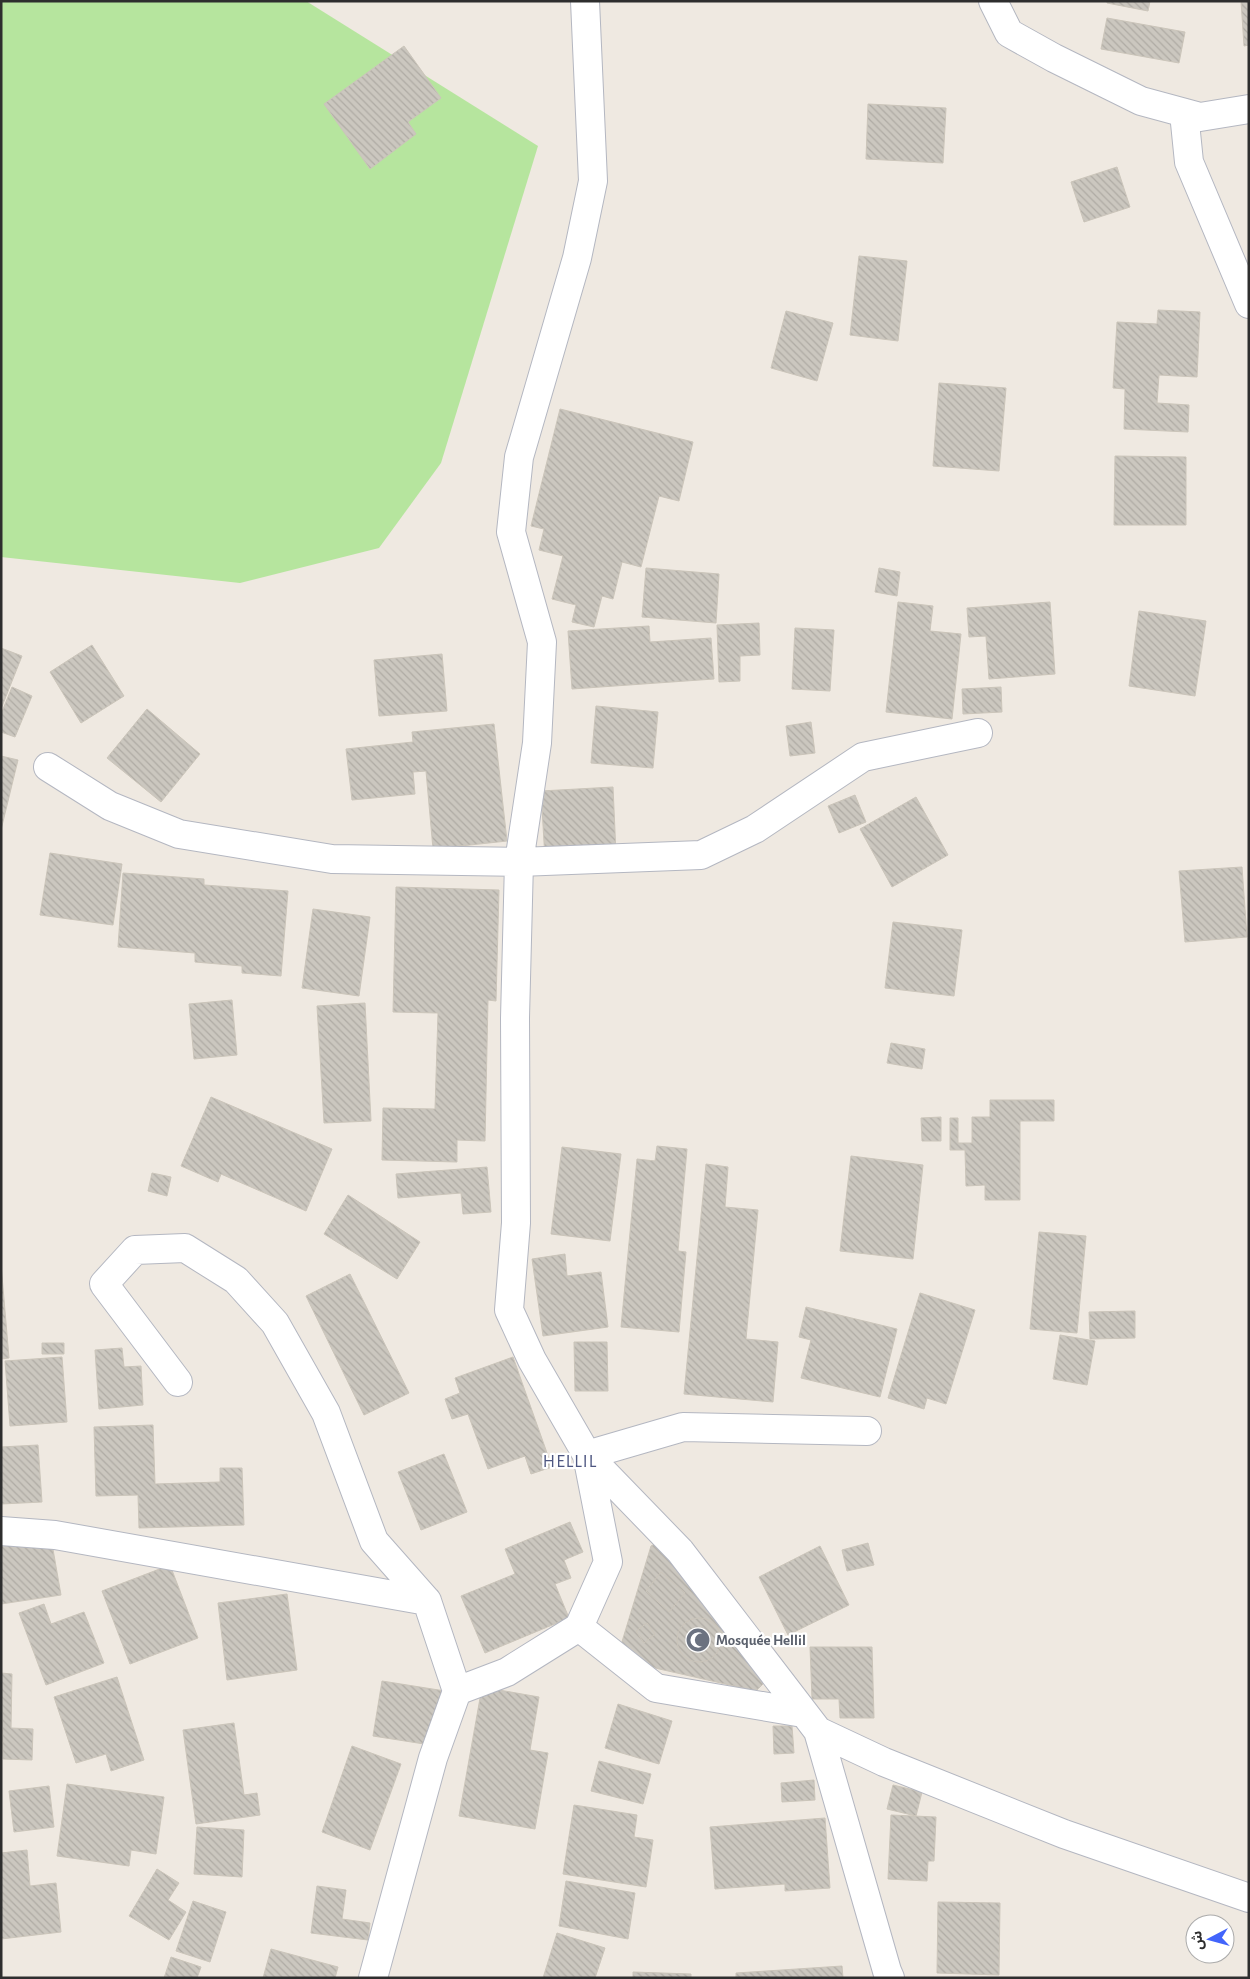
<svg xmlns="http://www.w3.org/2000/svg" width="1250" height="1979" viewBox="0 0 1250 1979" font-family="'Alegreya Sans','Noto Sans Arabic',sans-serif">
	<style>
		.grass { fill: #b6e59e }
		.building { fill: url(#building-back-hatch); stroke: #cbc5ba }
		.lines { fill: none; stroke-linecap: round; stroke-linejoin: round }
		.minor-casing { stroke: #b4b7c1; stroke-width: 30 }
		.minor { stroke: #fff; stroke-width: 28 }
		.labels { text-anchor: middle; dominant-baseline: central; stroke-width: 4.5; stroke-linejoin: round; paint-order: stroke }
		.worship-label { font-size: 15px; font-weight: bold; fill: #5b616d; stroke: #fff; text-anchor: start }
		.quarter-label { font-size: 18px; letter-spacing: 1px; fill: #4d5680; stroke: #fff }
	</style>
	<defs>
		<pattern id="building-back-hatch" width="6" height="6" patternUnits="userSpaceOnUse" patternTransform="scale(1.25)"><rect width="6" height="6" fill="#cbc7bf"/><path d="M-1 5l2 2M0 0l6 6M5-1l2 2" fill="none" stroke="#afaba4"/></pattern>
	</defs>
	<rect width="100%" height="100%" fill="#efe9e1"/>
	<path class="grass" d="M 1,1 L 306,1 L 538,146 L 441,463 L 379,548 L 240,583 L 1,557 Z"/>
	<path class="building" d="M 1107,1 L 1150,1 L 1148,11 L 1107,3 Z
		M 1241,1 L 1249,1 L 1249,45 L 1244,46 Z
		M 1107,18 L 1185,32 L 1179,63 L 1101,49 Z
		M 404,46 L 441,98 L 408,122 L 416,134 L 370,169 L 324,104 Z
		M 868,104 L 946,108 L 943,163 L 866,159 Z
		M 1117,167 L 1130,207 L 1084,222 L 1071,182 Z
		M 859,256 L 907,261 L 898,341 L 850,335 Z
		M 1158,310 L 1200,312 L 1197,377 L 1159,375 L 1157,403 L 1189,405 L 1188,432 L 1124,429 L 1125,389 L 1113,388 L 1117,322 L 1157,324 Z
		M 786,311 L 833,323 L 817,381 L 771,368 Z
		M 939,383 L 1006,388 L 999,471 L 933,466 Z
		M 560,409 L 693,442 L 679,501 L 659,496 L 641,567 L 622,562 L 613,599 L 602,596 L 594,627 L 572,622 L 576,605 L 552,599 L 563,556 L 539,550 L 544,529 L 531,526 Z
		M 1115,456 L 1186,457 L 1186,525 L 1114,525 Z
		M 646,568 L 719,574 L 716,623 L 642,617 Z
		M 879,568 L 900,572 L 897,596 L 875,592 Z
		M 898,602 L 933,606 L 930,631 L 961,634 L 952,719 L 886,712 Z
		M 1050,602 L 1055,674 L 989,679 L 986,636 L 969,637 L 967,608 Z
		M 1139,611 L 1206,621 L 1195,696 L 1129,686 Z
		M 759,623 L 760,655 L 740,656 L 740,681 L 719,682 L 717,625 Z
		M 649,626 L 650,642 L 711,638 L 714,679 L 572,689 L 568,631 Z
		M 795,628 L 834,630 L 830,691 L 792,689 Z
		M 92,645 L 124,696 L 81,723 L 50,672 Z
		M 1,648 L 22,656 L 1,709 Z
		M 442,654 L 447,711 L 379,716 L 374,660 Z
		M 12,687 L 32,696 L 15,737 L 1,732 L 1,714 Z
		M 1001,687 L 1002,712 L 963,714 L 962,689 Z
		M 596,706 L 658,712 L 653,768 L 591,763 Z
		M 147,709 L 200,754 L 161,802 L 107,758 Z
		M 811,722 L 815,753 L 790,756 L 786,726 Z
		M 494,724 L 507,841 L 433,849 L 426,771 L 413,772 L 415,794 L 352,800 L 346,749 L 413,742 L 412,732 Z
		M 1,756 L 18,760 L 1,830 Z
		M 613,787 L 616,854 L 545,859 L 541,791 Z
		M 855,795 L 866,822 L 839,833 L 828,806 Z
		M 916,797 L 948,855 L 892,887 L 860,829 Z
		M 50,853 L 122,864 L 113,925 L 40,915 Z
		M 1242,867 L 1247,937 L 1185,942 L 1179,871 Z
		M 123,873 L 204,879 L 204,885 L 288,891 L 281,976 L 242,973 L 242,966 L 195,962 L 195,953 L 118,947 Z
		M 396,887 L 499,890 L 496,1001 L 488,1000 L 485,1141 L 457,1140 L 457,1162 L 382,1160 L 383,1108 L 435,1109 L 438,1013 L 393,1012 Z
		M 313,909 L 370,917 L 359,996 L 302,988 Z
		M 893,922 L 962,930 L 954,996 L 885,988 Z
		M 232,1000 L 237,1055 L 194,1059 L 189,1004 Z
		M 365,1003 L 371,1121 L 324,1123 L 317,1006 Z
		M 891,1043 L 925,1049 L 922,1069 L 887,1063 Z
		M 211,1097 L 332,1149 L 306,1211 L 221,1174 L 218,1182 L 181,1166 Z
		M 990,1100 L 1054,1100 L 1054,1121 L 1020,1121 L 1020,1200 L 985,1200 L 985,1185 L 966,1186 L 965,1150 L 950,1150 L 950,1118 L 958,1118 L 958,1143 L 972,1143 L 972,1117 L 990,1117 Z
		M 941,1117 L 941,1141 L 922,1141 L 921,1118 Z
		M 657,1146 L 687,1149 L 678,1251 L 686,1252 L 679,1332 L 621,1327 L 637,1159 L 655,1161 Z
		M 562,1147 L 621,1154 L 610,1241 L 551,1234 Z
		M 851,1156 L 923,1165 L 913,1259 L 840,1251 Z
		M 706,1164 L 728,1167 L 725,1207 L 758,1210 L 746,1339 L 778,1342 L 773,1402 L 684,1394 Z
		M 487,1167 L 491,1212 L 463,1214 L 461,1193 L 398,1198 L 396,1174 Z
		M 152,1173 L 171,1177 L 167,1196 L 148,1191 Z
		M 348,1195 L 420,1242 L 397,1279 L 324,1234 Z
		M 1039,1232 L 1086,1236 L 1077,1333 L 1030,1329 Z
		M 565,1254 L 567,1276 L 601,1272 L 608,1327 L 543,1336 L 532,1259 Z
		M 1,1264 L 9,1358 L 1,1359 Z
		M 350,1274 L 409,1393 L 364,1415 L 306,1296 Z
		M 920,1293 L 975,1310 L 946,1404 L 927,1398 L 924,1409 L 888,1398 Z
		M 806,1307 L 897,1329 L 880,1397 L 801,1378 L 811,1340 L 799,1337 Z
		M 1135,1311 L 1135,1338 L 1090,1339 L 1089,1312 Z
		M 1060,1335 L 1095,1341 L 1087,1385 L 1053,1379 Z
		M 574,1342 L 607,1342 L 608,1391 L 575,1391 Z
		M 42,1343 L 64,1343 L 64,1354 L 42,1354 Z
		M 122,1348 L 124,1367 L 141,1366 L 143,1405 L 99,1409 L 95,1350 Z
		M 62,1357 L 67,1422 L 10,1426 L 5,1361 Z
		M 513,1357 L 552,1467 L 531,1474 L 525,1456 L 488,1469 L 468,1414 L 452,1419 L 445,1399 L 460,1393 L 455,1378 Z
		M 153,1425 L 155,1484 L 220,1482 L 220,1468 L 242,1468 L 244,1525 L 139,1528 L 138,1495 L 96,1496 L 94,1427 Z
		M 38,1445 L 42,1502 L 1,1504 L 1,1447 Z
		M 444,1454 L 467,1512 L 421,1530 L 398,1472 Z
		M 570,1522 L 583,1552 L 564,1560 L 571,1578 L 555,1584 L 569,1618 L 485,1653 L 461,1596 L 515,1574 L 505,1549 Z
		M 51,1538 L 61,1595 L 1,1604 L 1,1545 Z
		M 662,1540 L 766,1681 L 756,1691 L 633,1663 L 621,1645 L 651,1546 Z
		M 868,1543 L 874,1565 L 847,1571 L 842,1550 Z
		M 820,1546 L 849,1605 L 788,1635 L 759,1577 Z
		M 170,1565 L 198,1638 L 130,1664 L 102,1591 Z
		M 661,1572 L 685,1593 L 669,1612 L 646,1591 Z
		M 287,1594 L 297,1670 L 227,1680 L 218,1603 Z
		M 44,1604 L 51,1624 L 84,1612 L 104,1663 L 46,1685 L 19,1613 Z
		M677 1640a22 22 0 1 1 44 0a22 22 0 1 1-44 0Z
		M 647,1623 L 655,1634 L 644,1643 L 636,1631 Z
		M 810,1647 L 872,1647 L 874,1718 L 840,1718 L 839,1699 L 812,1699 Z
		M 1,1673 L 12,1674 L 11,1728 L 33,1729 L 32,1760 L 3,1759 Z
		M 117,1677 L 144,1760 L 111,1771 L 106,1754 L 76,1763 L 54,1697 Z
		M 382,1681 L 445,1691 L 437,1746 L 373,1736 Z
		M 482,1687 L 539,1697 L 530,1750 L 548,1753 L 535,1829 L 459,1816 Z
		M 618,1704 L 672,1721 L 659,1764 L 605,1748 Z
		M 234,1723 L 244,1795 L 257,1793 L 260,1815 L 196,1824 L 183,1730 Z
		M 773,1726 L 792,1726 L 794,1753 L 774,1754 Z
		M 352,1746 L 401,1764 L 370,1850 L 322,1832 Z
		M 599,1761 L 651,1774 L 643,1804 L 591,1791 Z
		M 814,1780 L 815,1800 L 782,1802 L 781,1783 Z
		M 67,1784 L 164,1797 L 156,1854 L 131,1850 L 129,1866 L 57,1856 Z
		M 893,1785 L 922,1792 L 916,1816 L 887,1809 Z
		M 49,1786 L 54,1827 L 14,1832 L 9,1791 Z
		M 574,1805 L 637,1815 L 634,1837 L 653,1840 L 646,1887 L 563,1874 Z
		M 891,1815 L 936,1817 L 934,1861 L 928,1861 L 927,1881 L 888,1879 Z
		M 825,1818 L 830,1888 L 785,1891 L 785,1884 L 715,1889 L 710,1827 Z
		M 197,1827 L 244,1830 L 242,1877 L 194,1874 Z
		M 27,1850 L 30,1886 L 56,1883 L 61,1932 L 1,1939 L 1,1853 Z
		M 157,1869 L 179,1883 L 168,1900 L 186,1912 L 169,1940 L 129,1916 Z
		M 566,1881 L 635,1893 L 628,1939 L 559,1926 Z
		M 317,1886 L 346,1890 L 342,1919 L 370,1923 L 368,1940 L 311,1933 Z
		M 193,1901 L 226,1912 L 210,1962 L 176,1951 Z
		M 938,1902 L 1000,1903 L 999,1975 L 937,1973 Z
		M 557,1933 L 605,1948 L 595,1978 L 543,1978 Z
		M 271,1949 L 338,1967 L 335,1978 L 263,1978 Z
		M 171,1957 L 201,1967 L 197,1978 L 164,1978 Z
		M 842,1966 L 843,1978 L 736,1978 L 736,1973 Z
		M 633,1972 L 691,1974 L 691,1978 L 633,1978 Z"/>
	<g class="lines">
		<defs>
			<path id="minor" d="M 585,1 L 593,181 L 577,258 L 519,457 L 511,532 L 542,642 L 537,743 L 519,862 L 515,1018 L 516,1223 L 509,1310 L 532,1360 L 587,1455 L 680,1551 L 818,1731 L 887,1971 L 890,1978
				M 993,1 L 1009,33 L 1054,58 L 1141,101 L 1200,117 L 1249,109
				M 1184,113 L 1189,162 L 1249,304
				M 48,767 L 110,806 L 179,834 L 332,859 L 519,862 L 701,855 L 755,829 L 863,757 L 978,733
				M 178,1382 L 104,1284 L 135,1250 L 185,1248 L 236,1280 L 275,1323 L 326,1413 L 374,1541 L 427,1601
				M 1,1531 L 55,1535 L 427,1601 L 457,1691 L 507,1672 L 579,1627 L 608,1562 L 587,1455 L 683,1427 L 867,1431
				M 579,1627 L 656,1688 L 803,1713
				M 818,1731 L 884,1762 L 1064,1834 L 1249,1898
				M 373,1978 L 433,1758 L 457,1691"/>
		</defs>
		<use href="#minor" class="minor-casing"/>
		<use href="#minor" class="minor"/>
	</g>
	<defs>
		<symbol id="mosque-disc" viewBox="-11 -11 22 22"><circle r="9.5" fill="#6b7280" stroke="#fff"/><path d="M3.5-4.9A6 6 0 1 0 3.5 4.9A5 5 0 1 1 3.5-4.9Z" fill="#fff"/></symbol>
	</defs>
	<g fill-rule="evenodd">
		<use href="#mosque-disc" x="684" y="1626" width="28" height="28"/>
	</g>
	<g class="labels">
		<g class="worship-label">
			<text x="716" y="1640">Mosquée Hellil</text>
		</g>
		<g class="quarter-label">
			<text x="570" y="1462">HELLIL</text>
		</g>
	</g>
	<rect width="1250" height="1979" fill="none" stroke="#2e2e2e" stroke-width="5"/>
	<g transform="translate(1210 1939) rotate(264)"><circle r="24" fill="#ffffff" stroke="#ababab"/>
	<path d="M0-4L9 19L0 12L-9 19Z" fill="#4264fb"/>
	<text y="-8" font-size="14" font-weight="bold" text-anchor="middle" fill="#2e2e2e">ش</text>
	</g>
</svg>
